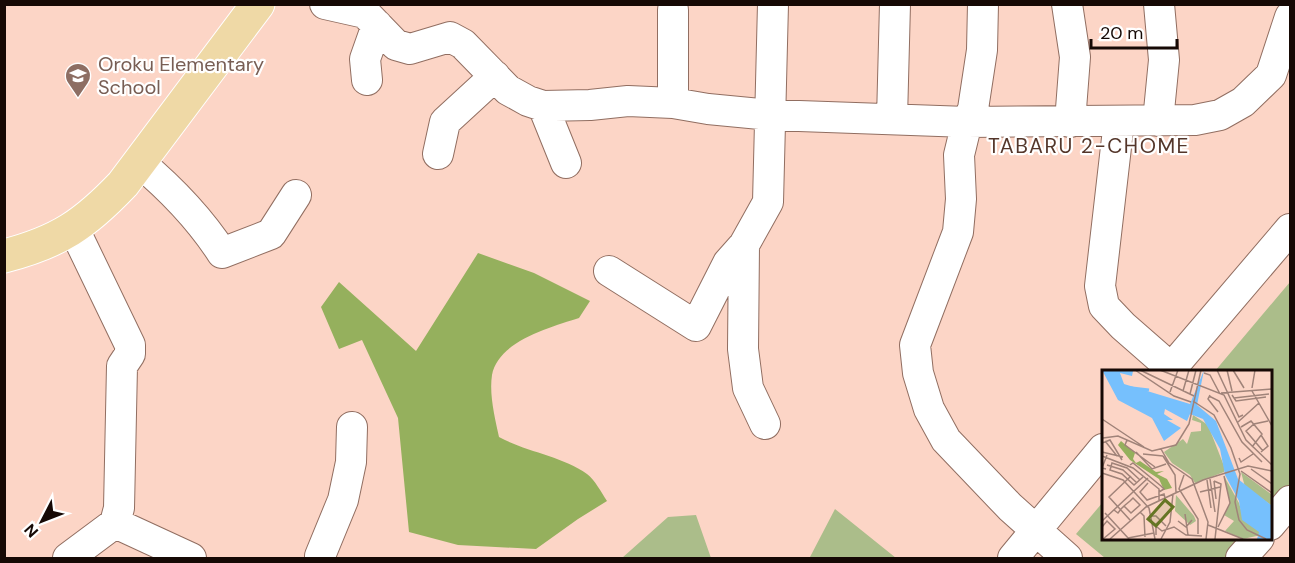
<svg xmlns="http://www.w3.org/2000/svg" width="1295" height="563" viewBox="0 0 1295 563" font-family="'DM Sans',sans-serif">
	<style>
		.green { fill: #abbd8a }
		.forest { fill: #95b05d }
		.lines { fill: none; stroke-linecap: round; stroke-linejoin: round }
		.minor-casing { stroke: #916e61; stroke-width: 32 }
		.major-casing { stroke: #fff; stroke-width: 35 }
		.minor { stroke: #fff; stroke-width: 30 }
		.major { stroke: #efd9a6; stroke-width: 33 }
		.labels { text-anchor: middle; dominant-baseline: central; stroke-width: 4.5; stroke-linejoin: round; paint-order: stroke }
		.education-label { font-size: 20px; fill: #785e54; stroke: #fff; text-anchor: start }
		.neighbourhood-label { font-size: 21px; letter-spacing: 1.5px; fill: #54362a; stroke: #fff }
		.inset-river { fill: none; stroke: #76c0fd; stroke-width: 3 }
		.inset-road { fill: none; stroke: #a08379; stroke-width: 1.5 }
		.view { fill: #657624; fill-opacity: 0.15; stroke: #657624; stroke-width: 3 }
		.inset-edge { fill: none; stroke: #160905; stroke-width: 3 }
	</style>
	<rect width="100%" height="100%" fill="#fcd5c6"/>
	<path class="green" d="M 1290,282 L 1290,485 L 1270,509 L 1270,371 L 1215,371 Z
		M 1103,502 L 1103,538 L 1246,538 L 1228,558 L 1105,558 L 1076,534 Z
		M 835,509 L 896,558 L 789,558 L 810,557 Z
		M 696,515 L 711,558 L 622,558 L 668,517 Z"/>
	<path class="forest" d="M 478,253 L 534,273 L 590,301 L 579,318 C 551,327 498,341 492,375 C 489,395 495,418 499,437 C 526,452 562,456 587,474 C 595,480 601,492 607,501 L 578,519 L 536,549 L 458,545 L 409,532 L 398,418 L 362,340 L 339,349 L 321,307 L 339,282 L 416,351 Z"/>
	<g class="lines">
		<defs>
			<path id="minor" d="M 325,4 L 365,13 L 396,45 L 410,49 L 450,37 L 463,44 L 508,90 L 528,101 L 543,106 L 590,105 L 628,101 L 673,103 L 708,109 L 771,115 L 967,122 L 1195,120 L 1220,115 L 1243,102 L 1271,75 L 1290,17
				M 983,4 L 982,50 L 973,109 L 967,122 L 959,155 L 961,199 L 958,232 L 915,345 L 918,373 L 929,409 L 946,440 L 1010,507 L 1067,558
				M 1067,4 L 1075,57 L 1070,122
				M 367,80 L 365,59 L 377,25
				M 673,103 L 673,10
				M 543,106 L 566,163
				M 892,119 L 895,4
				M 1119,121 L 1100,286 L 1104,306 L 1123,326 L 1171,368
				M 1158,121 L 1164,60 L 1159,4
				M 438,154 L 445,122 L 495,76
				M 139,162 C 170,188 200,219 222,253 L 271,234 L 296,195
				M 609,271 L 696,326 L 728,263 L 744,245
				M 1169,371 L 1290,229
				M 765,424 L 748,388 L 743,349 L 744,245 L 768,202 L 773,4
				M 115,523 L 191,558
				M 1270,525 L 1290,501
				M 320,556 L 343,500 L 351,462 L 352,427
				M 68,558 L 115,523 L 119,508 L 122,366 L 130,354 L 130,345 L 74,229
				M 1013,558 L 1103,449
				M 1241,558 L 1259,538"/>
			<path id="major" d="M 4,256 C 59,242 85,224 123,184 L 258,4"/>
		</defs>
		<use href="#minor" class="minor-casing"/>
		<use href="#major" class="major-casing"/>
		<use href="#minor" class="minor"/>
		<use href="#major" class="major"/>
	</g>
	<defs>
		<symbol id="school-pin" viewBox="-11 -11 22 30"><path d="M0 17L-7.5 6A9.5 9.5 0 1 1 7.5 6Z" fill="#8d6e63" stroke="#fff"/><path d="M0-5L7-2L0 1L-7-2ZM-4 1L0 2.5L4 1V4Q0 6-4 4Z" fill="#fff"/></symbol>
	</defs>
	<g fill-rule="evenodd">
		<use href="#school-pin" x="63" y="61" width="30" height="40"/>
	</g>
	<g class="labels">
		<g class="education-label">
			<text x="98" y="64">Oroku Elementary<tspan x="98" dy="23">School</tspan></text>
		</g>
		<g class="neighbourhood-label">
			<text x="1089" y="146">TABARU 2-CHOME</text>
		</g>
	</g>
	<g transform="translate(1102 370)">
		<rect width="170" height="170" fill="#fcd5c6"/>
		<path d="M 91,45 L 106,55 L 122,96 L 122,102 L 93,113 L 88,105 L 70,93 L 62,82 L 81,69 L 85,74 L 89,62 L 99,61 L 99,53 L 90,50 ZM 139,102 L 169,124 L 169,135 L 143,117 ZM 122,106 L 137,133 L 142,150 L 169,169 L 159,165 L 141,169 L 123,161 L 132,151 L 122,145 L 128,133 ZM 74,125 L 92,146 L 94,151 L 88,155 L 73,141 Z" fill="#abbd8a"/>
		<path d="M 19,71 L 33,83 L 31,89 L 34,93 L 38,91 L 54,102 L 62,101 L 55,104 L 65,109 L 70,118 L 62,120 L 57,109 L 28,90 L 16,75 Z" fill="#95b05d"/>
		<path d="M 0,0 L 31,1 L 30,6 L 18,3 L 22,14 L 88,34 L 102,0 L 95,35 L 114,51 L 136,109 L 169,135 L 169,169 L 155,169 L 157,162 L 140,150 L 137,131 L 123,105 L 118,79 L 101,49 L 88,44 L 85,51 L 63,39 L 62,44 L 71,50 L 65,50 L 79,58 L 62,71 L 50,48 L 16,30 Z" fill="#76c0fd"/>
		<path class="inset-river" d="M 9,0 L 22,17 L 47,20"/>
		<path class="inset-road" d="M 33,0 L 72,26 L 89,32M 38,0 L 92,26M 58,0 L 122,25 L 144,70 L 170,95M 115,0 L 137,47 L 141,45M 125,0 L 130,21M 131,0 L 142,18M 102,3 L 108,5 L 118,24M 150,18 L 153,0M 81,21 L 87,0M 150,21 L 170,56M 68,22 L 76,0M 119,23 L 170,19M 88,24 L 94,0M 108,25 L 106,29 L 116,42M 130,25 L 134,31 L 164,27M 107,26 L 117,31 L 140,72 L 160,92M 132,28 L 167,24M 91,31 L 112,45 L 129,78 L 138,104 L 133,132 L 137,150 L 145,160 L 164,169M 0,49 L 42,77M 136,52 L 157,33M 139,57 L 149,51 L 160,64 L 150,77M 159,65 L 166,76 L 159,82M 1,68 L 16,66 L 50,81 L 74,75 L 87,54 L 99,0M 25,70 L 23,75 L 53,97M 3,71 L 15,86M 0,73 L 8,70 L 20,90M 59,79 L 67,93 L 90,109 L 106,152 L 104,169M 161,81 L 144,61 L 152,54 L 166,51M 0,82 L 21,87M 34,82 L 50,99 L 64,94M 41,84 L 61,86M 0,86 L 31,98 L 57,119 L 57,130M 61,86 L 73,105 L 74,122M 137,88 L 139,92 L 151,84M 5,95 L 21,100 L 35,113M 28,95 L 31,93 L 59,116 L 62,119 L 57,122M 4,99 L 0,98 L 5,85M 149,99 L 170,114M 139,101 L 170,123M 0,103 L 21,110 L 47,138 L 53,169M 82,105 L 77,119 L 96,149 L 96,164M 108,109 L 113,142M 38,110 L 25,98 L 10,93 L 8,100 L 20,104 L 32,115 L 41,107M 105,110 L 109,138M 112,111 L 119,114 L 113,169M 112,111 L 114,129M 46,113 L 38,122 L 45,130 L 62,124 L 63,128M 98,122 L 118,117M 12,140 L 16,143 L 19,139 L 22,136 L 28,131 L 31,128 L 38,135 L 29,143 L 22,136M 38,142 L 42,146 L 43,167M 3,143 L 27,169M 83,144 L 86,165M 47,146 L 54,146 L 64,156M 28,150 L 7,127 L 29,106M 0,151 L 46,108M 76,151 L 84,157 L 90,150M 106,155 L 141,169M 0,157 L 5,151 L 13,159 L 1,169M 55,157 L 60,161 L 72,157 L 84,165 L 100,166M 116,157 L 128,133 L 122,106M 54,165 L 54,154 L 68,141M 26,168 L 52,163M 8,169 L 44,137 L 101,110 L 146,96 L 170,101M 59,169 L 68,152 L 71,124"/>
		<path class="view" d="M 63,130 L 71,137 L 54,156 L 46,149 Z"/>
		<rect width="170" height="170" class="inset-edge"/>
	</g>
	<rect width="1295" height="563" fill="none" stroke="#160905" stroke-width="12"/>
	<g transform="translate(42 521) rotate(228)" stroke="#ffffff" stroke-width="4.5" paint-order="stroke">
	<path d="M0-4.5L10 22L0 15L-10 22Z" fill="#160905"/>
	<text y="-9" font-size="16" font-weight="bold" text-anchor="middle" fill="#160905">N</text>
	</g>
	<path d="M1091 39v9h86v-9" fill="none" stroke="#160905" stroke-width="3"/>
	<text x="1100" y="39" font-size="18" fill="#160905" stroke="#ffffff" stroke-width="4.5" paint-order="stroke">20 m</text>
</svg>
